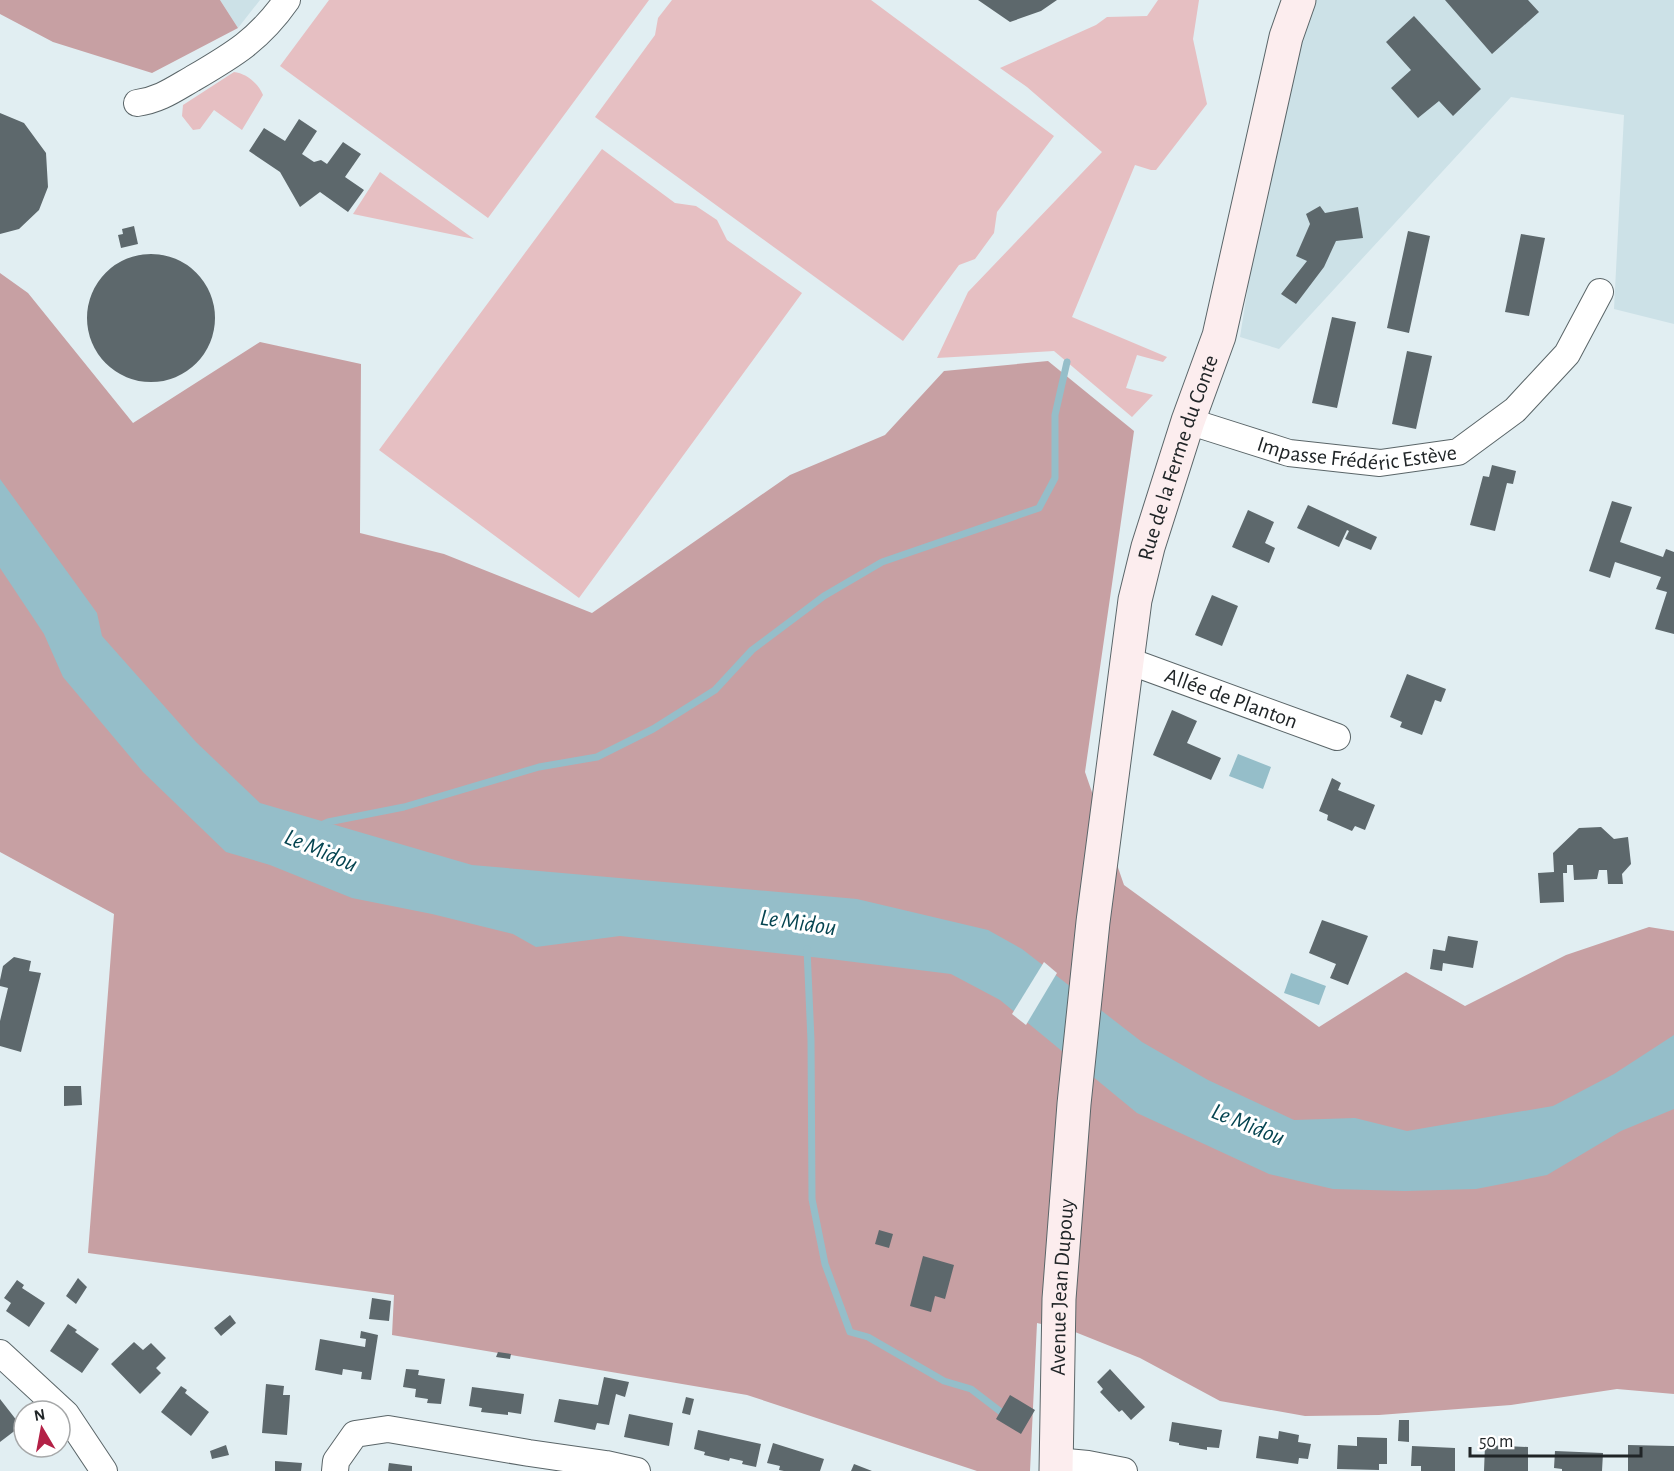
<svg xmlns="http://www.w3.org/2000/svg" width="1674" height="1471" viewBox="0 0 1674 1471" font-family="'Alegreya Sans',sans-serif">
	<style>
		.built { fill: #cce1e7 }
		.green { fill: #e6bfc2 }
		.forest { fill: #c7a0a3 }
		.water { fill: #95bec9 }
		.pier { fill: #e1eef2 }
		.lines { fill: none; stroke-linecap: round; stroke-linejoin: round }
		.stream { stroke: #95bec9; stroke-width: 7 }
		.building { fill: #5d686c }
		.street-casing { stroke: #5a6568; stroke-width: 28 }
		.secondary-casing { stroke: #5a6568; stroke-width: 35 }
		.street { stroke: #fff; stroke-width: 26 }
		.secondary { stroke: #fcedee; stroke-width: 33 }
		.labels { text-anchor: middle; dominant-baseline: central; stroke-width: 6; stroke-linejoin: round; paint-order: stroke }
		.street-label { font-size: 22px; fill: #202527; stroke: #fff }
		.water-label { font-size: 24px; font-style: italic; fill: #054450; stroke: #fff }
	</style>
	<rect width="100%" height="100%" fill="#e1eef2"/>
	<path class="built" d="M 220,0 L 260,0 L 238,28 Z
		M 1293,0 L 1674,0 L 1674,324 L 1614,309 L 1624,115 L 1511,97 L 1279,349 L 1240,337 Z"/>
	<path class="green" d="M 329,0 L 649,0 L 488,218 L 280,66 Z
		M 672,0 L 871,0 L 1054,136 L 997,212 L 994,233 L 975,259 L 959,265 L 903,341 L 595,117 L 655,35 L 658,18 Z
		M 1158,0 L 1199,0 L 1193,39 L 1207,104 L 1156,170 L 1151,170 L 1135,165 L 1072,317 L 1167,357 L 1163,362 L 1137,355 L 1126,388 L 1153,395 L 1132,417 L 1054,351 L 937,358 L 968,292 L 1102,152 L 1027,87 L 1000,68 L 1096,25 L 1107,17 L 1147,16 Z
		M 234,72 C 246,73 259,84 263,95 L 242,130 L 214,110 L 200,129 L 193,130 L 182,116 L 183,105 Z
		M 602,149 L 675,203 L 696,206 L 717,220 L 727,240 L 802,293 L 579,598 L 379,450 Z
		M 380,172 L 474,239 L 353,214 Z"/>
	<path class="forest" d="M 0,0 L 220,0 L 238,28 L 152,73 L 53,42 L 0,14 Z
		M 0,273 L 28,293 L 133,423 L 260,342 L 361,364 L 360,533 L 444,554 L 592,613 L 790,475 L 885,435 L 944,371 L 1048,361 L 1134,431 L 1085,772 L 1124,885 L 1319,1027 L 1406,972 L 1465,1006 L 1566,955 L 1649,927 L 1674,931 L 1674,1394 L 1617,1389 L 1511,1405 L 1379,1415 L 1305,1416 L 1220,1401 L 1140,1358 L 1075,1332 L 1037,1323 L 1030,1471 L 977,1471 L 747,1395 L 392,1335 L 394,1295 L 88,1253 L 114,914 L 0,852 Z"/>
	<path class="water" d="M 0,479 L 97,613 L 102,636 L 196,742 L 260,803 L 472,865 L 857,899 L 988,930 L 1022,949 L 1142,1042 L 1208,1080 L 1294,1120 L 1355,1118 L 1407,1131 L 1553,1106 L 1614,1074 L 1674,1035 L 1674,1109 L 1621,1131 L 1547,1175 L 1476,1189 L 1405,1191 L 1333,1189 L 1269,1174 L 1137,1113 L 1000,1000 L 951,974 L 830,959 L 620,936 L 536,947 L 513,934 L 432,914 L 352,898 L 270,865 L 226,852 L 143,772 L 63,677 L 44,634 L 0,568 Z
		M 1238,754 L 1271,767 L 1263,789 L 1229,776 Z
		M 1291,973 L 1326,986 L 1319,1005 L 1284,993 Z"/>
	<path class="pier" d="M 1044,962 L 1057,973 L 1026,1025 L 1012,1014 Z"/>
	<g class="lines">
		<path class="stream" d="M 319,826 L 328,822 L 404,807 L 539,767 L 597,757 L 653,729 L 715,690 L 752,650 L 824,596 L 882,562 L 1039,508 L 1055,478 L 1055,415 L 1067,362
			M 807,949 L 811,1040 L 812,1199 L 825,1264 L 850,1332 L 868,1337 L 944,1381 L 971,1389 L 1001,1412"/>
	</g>
	<path class="building" d="M 978,0 L 1057,0 L 1041,11 L 1010,22 Z
		M 1445,0 L 1528,0 L 1539,12 L 1492,54 Z
		M 1414,16 L 1481,89 L 1453,116 L 1439,101 L 1418,118 L 1391,88 L 1411,70 L 1386,42 Z
		M 0,113 L 24,123 L 46,153 L 48,187 L 39,210 L 19,229 L 0,234 Z
		M 299,119 L 317,131 L 302,154 L 314,162 L 321,160 L 327,164 L 343,142 L 361,154 L 345,177 L 364,190 L 348,212 L 320,192 L 300,207 L 280,172 L 249,151 L 264,128 L 285,141 Z
		M 1320,206 L 1325,213 L 1358,207 L 1363,238 L 1336,241 L 1324,267 L 1296,304 L 1281,294 L 1307,261 L 1296,256 L 1310,224 L 1306,214 Z
		M 134,226 L 138,244 L 121,248 L 118,235 L 123,234 L 122,229 Z
		M 1408,231 L 1430,236 L 1409,333 L 1387,328 Z
		M 1521,234 L 1545,238 L 1529,316 L 1505,312 Z
		M87 318a64 64 0 1 1 128 0a64 64 0 1 1-128 0Z
		M 1332,317 L 1356,322 L 1337,408 L 1312,403 Z
		M 1407,351 L 1432,356 L 1416,429 L 1392,424 Z
		M 1492,465 L 1516,471 L 1513,484 L 1507,483 L 1495,531 L 1470,525 L 1483,476 L 1489,477 Z
		M 1612,501 L 1632,507 L 1620,542 L 1663,557 L 1666,549 L 1674,552 L 1674,634 L 1655,629 L 1667,592 L 1656,589 L 1661,577 L 1615,562 L 1610,578 L 1589,571 Z
		M 1308,505 L 1377,537 L 1371,550 L 1345,539 L 1349,531 L 1347,530 L 1339,547 L 1297,528 Z
		M 1248,510 L 1274,522 L 1265,543 L 1275,548 L 1269,563 L 1232,547 Z
		M 1212,595 L 1238,606 L 1222,646 L 1195,635 Z
		M 1407,674 L 1446,689 L 1441,702 L 1435,700 L 1422,735 L 1400,727 L 1402,722 L 1390,717 Z
		M 1172,710 L 1197,721 L 1187,743 L 1221,758 L 1211,780 L 1153,755 Z
		M 1332,778 L 1341,783 L 1338,790 L 1375,805 L 1365,830 L 1355,826 L 1352,831 L 1327,820 L 1328,815 L 1319,811 Z
		M 1601,827 L 1614,839 L 1628,837 L 1631,864 L 1622,874 L 1623,884 L 1608,884 L 1607,870 L 1599,870 L 1597,879 L 1574,880 L 1573,865 L 1567,865 L 1567,873 L 1563,873 L 1564,902 L 1540,903 L 1538,873 L 1554,872 L 1553,853 L 1579,828 Z
		M 1322,920 L 1368,936 L 1348,985 L 1330,978 L 1336,964 L 1309,953 Z
		M 1448,936 L 1478,941 L 1473,968 L 1443,963 L 1442,971 L 1430,969 L 1433,949 L 1445,951 Z
		M 14,957 L 31,961 L 29,971 L 41,973 L 21,1052 L 0,1046 L 0,1021 L 8,988 L 0,986 L 0,980 L 3,966 Z
		M 64,1086 L 81,1086 L 82,1105 L 64,1106 Z
		M 879,1230 L 893,1234 L 889,1248 L 875,1244 Z
		M 923,1256 L 954,1265 L 945,1299 L 935,1296 L 931,1312 L 910,1306 Z
		M 78,1278 L 87,1287 L 76,1304 L 66,1296 Z
		M 17,1280 L 24,1285 L 22,1288 L 45,1303 L 29,1327 L 6,1311 L 11,1303 L 4,1298 Z
		M 372,1298 L 391,1301 L 389,1321 L 369,1319 Z
		M 230,1315 L 236,1323 L 221,1336 L 214,1328 Z
		M 68,1324 L 77,1330 L 75,1332 L 99,1349 L 82,1373 L 50,1351 Z
		M 361,1331 L 378,1335 L 371,1380 L 361,1379 L 362,1372 L 343,1369 L 342,1375 L 315,1370 L 320,1339 L 365,1347 L 366,1339 L 360,1338 Z
		M 134,1342 L 143,1350 L 151,1343 L 166,1358 L 156,1368 L 161,1373 L 140,1394 L 111,1364 Z
		M 498,1352 L 511,1354 L 510,1359 L 496,1357 Z
		M 406,1369 L 419,1370 L 418,1375 L 445,1379 L 441,1404 L 427,1403 L 428,1399 L 415,1397 L 416,1389 L 403,1387 Z
		M 1110,1369 L 1145,1407 L 1131,1420 L 1122,1410 L 1119,1412 L 1100,1392 L 1103,1389 L 1097,1382 Z
		M 604,1377 L 629,1382 L 625,1397 L 616,1394 L 609,1425 L 597,1423 L 595,1430 L 554,1422 L 559,1399 L 598,1405 Z
		M 266,1384 L 284,1386 L 283,1395 L 290,1395 L 287,1435 L 262,1433 Z
		M 181,1386 L 187,1390 L 185,1393 L 209,1412 L 191,1436 L 161,1412 Z
		M 472,1387 L 524,1394 L 521,1414 L 508,1412 L 508,1415 L 481,1412 L 482,1408 L 469,1406 Z
		M 1010,1395 L 1035,1410 L 1021,1434 L 996,1419 Z
		M 686,1397 L 694,1399 L 690,1415 L 682,1413 Z
		M 0,1399 L 21,1426 L 0,1442 Z
		M 629,1414 L 673,1423 L 669,1446 L 624,1437 Z
		M 1399,1420 L 1409,1420 L 1409,1442 L 1398,1441 Z
		M 1172,1422 L 1222,1430 L 1219,1448 L 1207,1447 L 1207,1450 L 1179,1445 L 1179,1443 L 1169,1441 Z
		M 698,1430 L 761,1444 L 756,1467 L 742,1464 L 743,1461 L 730,1458 L 729,1461 L 704,1455 L 705,1452 L 694,1449 Z
		M 1279,1431 L 1299,1435 L 1298,1442 L 1311,1444 L 1308,1459 L 1299,1458 L 1298,1464 L 1256,1458 L 1259,1436 L 1278,1439 Z
		M 1357,1437 L 1387,1438 L 1387,1464 L 1379,1464 L 1379,1470 L 1337,1469 L 1338,1445 L 1357,1446 Z
		M 773,1443 L 824,1459 L 820,1471 L 784,1471 L 779,1470 L 780,1466 L 767,1463 Z
		M 226,1445 L 229,1455 L 212,1459 L 210,1451 Z
		M 1485,1445 L 1528,1447 L 1528,1471 L 1484,1471 Z
		M 1628,1445 L 1674,1446 L 1674,1471 L 1628,1471 Z
		M 1412,1446 L 1455,1448 L 1455,1471 L 1421,1471 L 1421,1466 L 1411,1466 Z
		M 1555,1451 L 1603,1453 L 1602,1471 L 1562,1471 L 1562,1469 L 1554,1468 Z
		M 275,1461 L 302,1463 L 301,1471 L 275,1471 Z
		M 389,1463 L 412,1466 L 412,1471 L 388,1471 Z
		M 854,1464 L 872,1471 L 851,1471 Z"/>
	<g class="lines">
		<defs>
			<g id="street">
				<path d="M 137,103 C 159,100 173,90 192,79 C 233,55 259,40 287,0"/>
				<path id="s1" d="M 1188,421 L 1289,453 L 1380,463 L 1458,452 L 1515,410 L 1567,354 L 1600,292"/>
				<path id="s2" d="M 1126,660 L 1337,737"/>
				<path d="M 0,1353 L 66,1414 L 104,1471"/>
				<path d="M 1056,1461 L 1088,1464 L 1124,1471"/>
				<path d="M 335,1471 L 336,1461 L 355,1434 L 388,1429 L 529,1453 L 606,1464 L 637,1471"/>
			</g>
			<g id="secondary">
				<path id="s3" d="M 1056,1471 L 1059,1299 L 1074,1104 L 1093,922 L 1135,600 L 1148,547 L 1188,421 L 1219,336 L 1286,37 L 1299,0"/>
			</g>
		</defs>
		<use href="#street" class="street-casing"/>
		<use href="#secondary" class="secondary-casing"/>
		<use href="#street" class="street"/>
		<use href="#secondary" class="secondary"/>
	</g>
	<g class="labels">
		<g class="street-label">
			<text stroke="none"><textPath href="#s1" startOffset="174">Impasse Frédéric Estève</textPath></text>
			<text stroke="none"><textPath href="#s3" startOffset="1024">Rue de la Ferme du Conte</textPath></text>
			<text stroke="none"><textPath href="#s2" startOffset="112">Allée de Planton</textPath></text>
			<text stroke="none"><textPath href="#s3" startOffset="184">Avenue Jean Dupouy</textPath></text>
		</g>
		<g class="water-label">
			<text transform="translate(321 851) rotate(23)">Le Midou</text>
			<text transform="translate(798 923) rotate(8)">Le Midou</text>
			<text transform="translate(1248 1125) rotate(22)">Le Midou</text>
		</g>
	</g>
	<g transform="translate(42 1429) rotate(350)"><circle r="28" fill="#ffffff" stroke="#a6a8a9" stroke-width="1.5"/>
	<path d="M0-4.5L10 22L0 15L-10 22Z" fill="#b32146"/>
	<text y="-9" font-size="16" font-weight="bold" text-anchor="middle" fill="#202527">N</text>
	</g>
	<path d="M1470 1447v9h171v-9" fill="none" stroke="#202527" stroke-width="3"/>
	<text x="1479" y="1447" font-size="18" fill="#202527" stroke="#ffffff" stroke-width="4.5" paint-order="stroke">50 m</text>
</svg>
